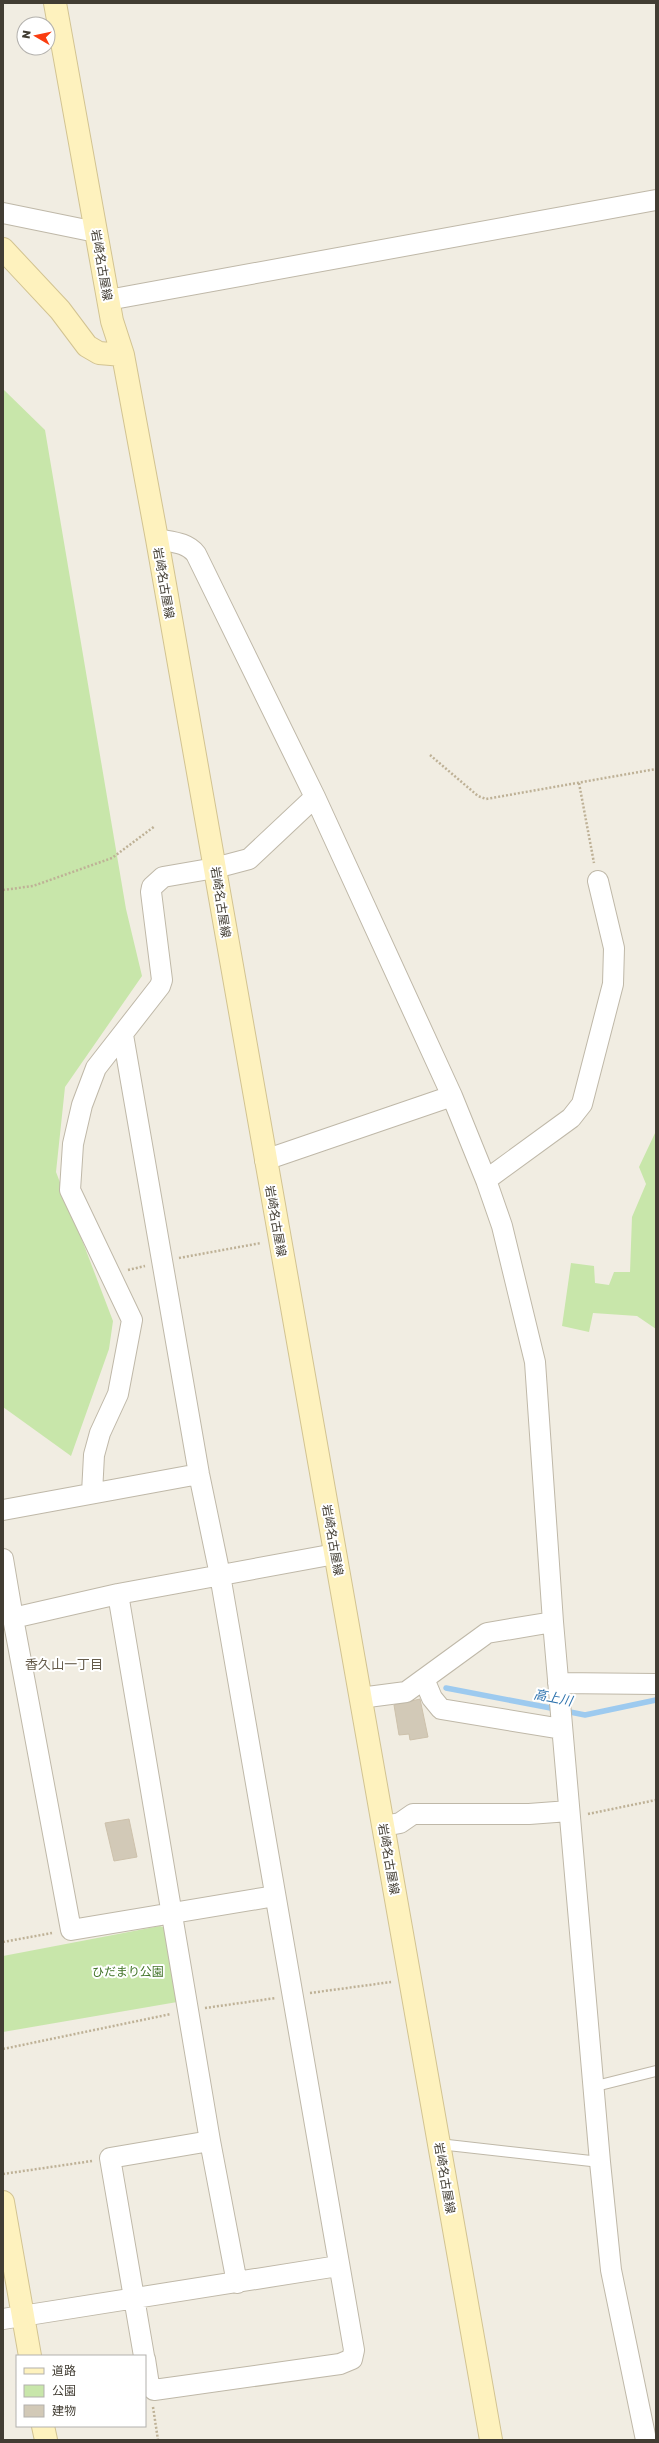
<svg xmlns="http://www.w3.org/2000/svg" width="659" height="2443" viewBox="0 0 659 2443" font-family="'Golos Text','Noto Sans JP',sans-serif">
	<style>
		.green { fill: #c8e6aa }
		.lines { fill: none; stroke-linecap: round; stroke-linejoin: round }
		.stream { stroke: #9dcaef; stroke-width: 5.5 }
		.building { fill: #d2c9b7; stroke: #cdc1ab }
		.lane-casing { stroke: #bfb8a8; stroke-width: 12 }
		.street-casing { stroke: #bfb8a8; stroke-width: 22 }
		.secondary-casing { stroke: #d2c391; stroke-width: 24 }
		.path { stroke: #beb196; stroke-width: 2.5; stroke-dasharray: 2 2; stroke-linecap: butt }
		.lane { stroke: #fff; stroke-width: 10 }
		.street { stroke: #fff; stroke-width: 20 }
		.secondary { stroke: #fef2be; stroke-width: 22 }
		.labels { text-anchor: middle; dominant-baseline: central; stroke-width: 4; stroke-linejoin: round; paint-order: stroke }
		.street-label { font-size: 12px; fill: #423d33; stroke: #fff }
		.park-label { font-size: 12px; fill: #417327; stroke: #fff }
		.neighbourhood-label { font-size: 13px; fill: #655b4a; stroke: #fff }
		.water-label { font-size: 13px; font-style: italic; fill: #2d72ad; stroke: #fff }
	</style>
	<rect width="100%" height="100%" fill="#f1ede2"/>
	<path class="green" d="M 3,389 L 45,430 L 126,909 L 142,976 L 65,1087 L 56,1172 L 113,1321 L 109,1349 L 71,1456 L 3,1407 Z
		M 656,1131 L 656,1329 L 637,1316 L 593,1313 L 589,1332 L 562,1326 L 571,1263 L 594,1266 L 595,1283 L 609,1285 L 614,1272 L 630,1272 L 632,1217 L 646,1184 L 639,1167 Z
		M 160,1926 L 165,1928 L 183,2001 L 3,2032 L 3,1956 Z"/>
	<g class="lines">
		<path class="stream" d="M 446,1688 L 556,1709
			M 565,1711 L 585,1715 L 656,1700"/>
	</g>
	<path class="building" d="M 420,1699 L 428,1737 L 410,1740 L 409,1734 L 399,1735 L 394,1705 Z
		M 129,1819 L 137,1857 L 114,1861 L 105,1823 Z"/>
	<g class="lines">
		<defs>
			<path id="lane" d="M 592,2087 L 656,2071
				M 439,2144 L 600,2162"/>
			<path id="street" d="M 3,213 L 96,232
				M 108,300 L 656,200
				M 157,539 C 171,542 187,542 196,554 L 315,797 L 452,1096 L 486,1180 L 502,1226 L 535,1362 L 553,1622 L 600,2162 L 611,2270 L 646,2440
				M 123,1035 L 199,1474 L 220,1575 L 354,2350 L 352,2359 L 340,2364 L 154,2390 L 149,2385 L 145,2359
				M 265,1160 L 452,1096
				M 486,1180 L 571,1118 L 582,1104 L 613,984 L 614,948 L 598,881
				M 92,1493 L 94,1455 L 100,1433 L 118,1394 L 132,1320 L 70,1190 L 73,1144 L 82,1105 L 96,1068 L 160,986 L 162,980 L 151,892 L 152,887 L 163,877 L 215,868 L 249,859 L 315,797
				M 3,1510 L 199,1474
				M 3,1559 L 13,1618 L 118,1594 L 335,1554
				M 118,1594 L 210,2141 L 237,2283
				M 13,1618 L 71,1930 L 275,1896
				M 424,1679 L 432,1698 L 441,1709 L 562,1729
				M 558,1683 L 656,1684
				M 360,1698 L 406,1692 L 487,1633 L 553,1622
				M 384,1826 L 400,1823 L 413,1814 L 529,1814 L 569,1811
				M 3,2319 L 338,2266
				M 144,2356 L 110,2158 L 210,2141"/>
			<path id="secondary" d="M 55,3 L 112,321 L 123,355 L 157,539 L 491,2440
				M 3,249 L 60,310 L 87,346 L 99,353 L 123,355
				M 3,2202 L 30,2356
				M 43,2426 L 46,2440"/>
		</defs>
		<use href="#lane" class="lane-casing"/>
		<use href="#street" class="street-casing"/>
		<use href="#secondary" class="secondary-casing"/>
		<path class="path" d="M 430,755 L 478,796 L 486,799 L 656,769
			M 579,783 L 594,863
			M 3,890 L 33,886 L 112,858 L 155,826
			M 179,1258 L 261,1243
			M 128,1270 L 145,1266
			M 588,1814 L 656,1800
			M 3,1942 L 52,1933
			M 310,1993 L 391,1982
			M 205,2008 L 276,1998
			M 3,2049 L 171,2014
			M 3,2174 L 92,2161
			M 153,2407 L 158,2440"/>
		<use href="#lane" class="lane"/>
		<use href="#street" class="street"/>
		<use href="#secondary" class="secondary"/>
	</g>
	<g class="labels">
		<g class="street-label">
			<text transform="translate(102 265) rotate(80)">岩崎名古屋線</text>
			<text transform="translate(164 583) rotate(80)">岩崎名古屋線</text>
			<text transform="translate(221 902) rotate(81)">岩崎名古屋線</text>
			<text transform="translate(276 1221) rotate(80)">岩崎名古屋線</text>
			<text transform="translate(333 1540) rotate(80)">岩崎名古屋線</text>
			<text transform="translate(389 1859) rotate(80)">岩崎名古屋線</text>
			<text transform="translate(445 2178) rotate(80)">岩崎名古屋線</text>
		</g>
		<g class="park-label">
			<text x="128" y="1971">ひだまり公園</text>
		</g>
		<g class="neighbourhood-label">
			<text x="64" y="1664">香久山一丁目</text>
		</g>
		<g class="water-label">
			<text transform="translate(553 1697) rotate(11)">高上川</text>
		</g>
	</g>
	<rect width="659" height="2443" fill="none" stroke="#423d33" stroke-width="8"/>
	<rect x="16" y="2355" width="130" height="72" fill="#ffffff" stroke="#b3b1ad"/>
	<rect x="24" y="2368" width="20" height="6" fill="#fef2be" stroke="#b3b1ad"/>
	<text x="52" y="2375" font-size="12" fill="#423d33">道路</text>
	<rect x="24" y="2385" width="20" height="12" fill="#c8e6aa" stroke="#b3b1ad"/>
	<text x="52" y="2395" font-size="12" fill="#423d33">公園</text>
	<rect x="24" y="2405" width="20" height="12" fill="#d2c9b7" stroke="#b3b1ad"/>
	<text x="52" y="2415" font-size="12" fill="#423d33">建物</text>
	<g transform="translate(36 36) rotate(279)"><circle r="19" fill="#ffffff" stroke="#b3b1ad"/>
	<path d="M0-3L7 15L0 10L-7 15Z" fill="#fa3d10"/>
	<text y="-6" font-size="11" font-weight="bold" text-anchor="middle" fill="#423d33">N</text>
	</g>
</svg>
